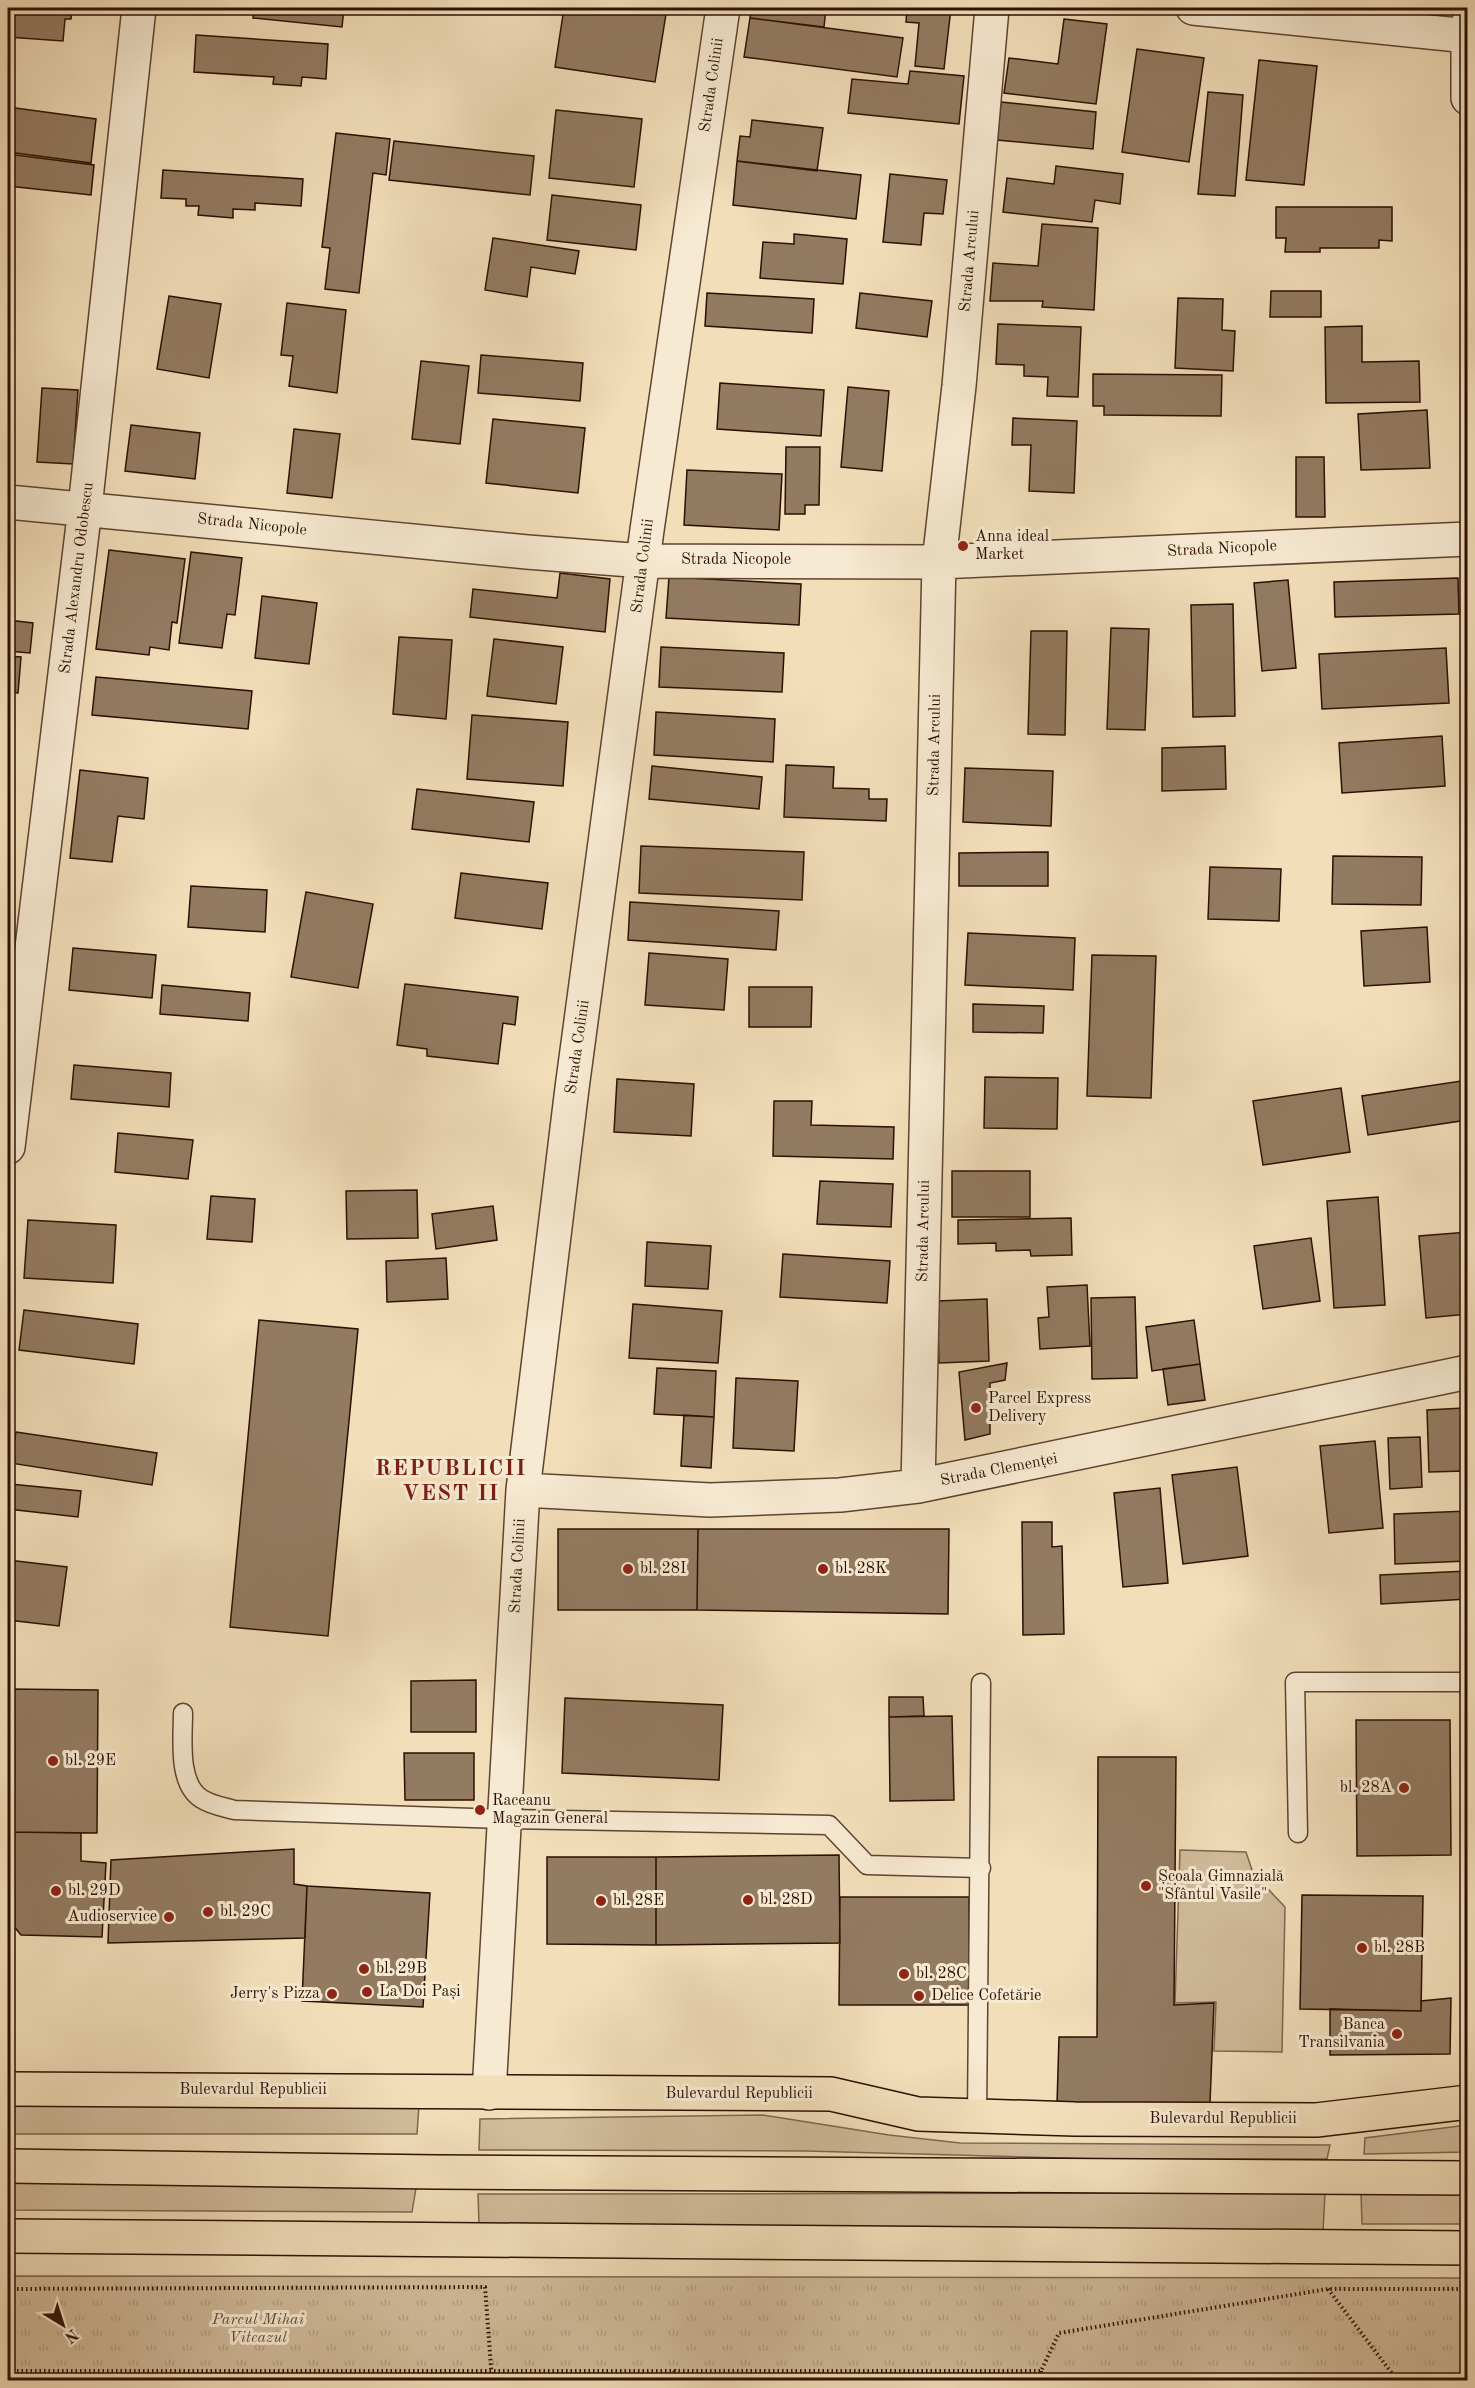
<svg xmlns="http://www.w3.org/2000/svg" width="1475" height="2388" viewBox="0 0 1475 2388" font-family="'Old Standard TT',serif">
	<style>
		.green { fill: #d1bc9b; stroke: #7f664e; stroke-width: 1.5 }
		.park { fill: url(#park-tufts); stroke: #7f664e; stroke-width: 1.5 }
		.building { fill: #937b62; stroke: #2d0f02; stroke-width: 1.5 }
		.lines { fill: none; stroke-linecap: round; stroke-linejoin: round }
		.service-casing { stroke: #5e4330; stroke-width: 21 }
		.minor-casing { stroke: #5e4330; stroke-width: 36 }
		.primary-casing { stroke: #2d0f02; stroke-width: 36 }
		.path { stroke: #2d0f02; stroke-width: 4; stroke-dasharray: 1.5 3; stroke-linecap: butt }
		.service { stroke: #f7ead2; stroke-width: 18 }
		.minor { stroke: #f7ead2; stroke-width: 33 }
		.primary { stroke: #f2dfba; stroke-width: 33 }
		.poi-dot { fill: #8f2418; stroke: #f7ead2; stroke-width: 2 }
		.labels { text-anchor: middle; dominant-baseline: central; stroke-width: 6; stroke-linejoin: round; paint-order: stroke }
		.street-label { font-size: 16px; fill: #2d0f02; stroke: #f7ead2 }
		.poi-label { font-size: 16px; fill: #2d0f02; stroke: #f7ead2; text-anchor: start }
		.park-label { font-size: 16px; font-style: italic; fill: #664c38; stroke: #f7ead2 }
		.district-label { font-size: 22px; font-weight: bold; letter-spacing: 1.5px; fill: #7a1f14; stroke: #f7ead2 }
	</style>
	<defs>
		<pattern id="park-tufts" width="24" height="20" patternUnits="userSpaceOnUse" patternTransform="scale(1.5)"><rect width="24" height="20" fill="#d1bc9b"/><path d="M3 7l-1-3M5 7V3M7 7l1-3M15 17l-1-3M17 17v-4M19 17l1-3" fill="none" stroke="#b4a084"/></pattern>
	</defs>
	<rect width="100%" height="100%" fill="#f2dfba"/>
	<filter id="stains"><feTurbulence type="fractalNoise" baseFrequency=".00333" numOctaves="4"/><feColorMatrix values="0 0 0 0 .2 0 0 0 0 .09 0 0 0 0 .02 0 0 0 .5 -.17"/></filter>
	<radialGradient id="worn" r=".72"><stop offset=".6" stop-color="#630" stop-opacity="0"/><stop offset="1" stop-color="#630" stop-opacity=".3"/></radialGradient>
	<path class="green" d="M 1180,1850 L 1246,1852 L 1253,1873 L 1285,1907 L 1282,2052 L 1214,2051 L 1216,2002 L 1175,2003 Z
		M 8,2105 L 419,2105 L 417,2134 L 8,2134 Z
		M 763,2115 L 889,2135 L 960,2143 L 1330,2145 L 1327,2159 L 1101,2159 L 806,2151 L 479,2150 L 480,2119 Z
		M 1467,2125 L 1467,2152 L 1364,2154 L 1365,2138 Z
		M 8,2177 L 417,2182 L 412,2212 L 8,2210 Z
		M 1325,2193 L 1323,2232 L 479,2224 L 478,2194 Z
		M 1361,2193 L 1467,2194 L 1467,2224 L 1362,2224 Z"/>
	<path class="park" d="M 8,2276 L 1467,2278 L 1467,2380 L 8,2380 Z"/>
	<path class="building" d="M 8,8 L 72,8 L 71,19 L 65,19 L 63,41 L 8,37 Z
		M 254,8 L 344,8 L 342,27 L 253,18 Z
		M 564,8 L 667,8 L 655,82 L 555,67 Z
		M 751,8 L 826,8 L 824,27 L 750,18 Z
		M 907,8 L 951,8 L 944,69 L 915,66 L 919,23 L 906,22 Z
		M 750,18 L 903,38 L 897,77 L 744,57 Z
		M 1064,19 L 1107,24 L 1096,104 L 1004,93 L 1009,58 L 1058,64 Z
		M 196,35 L 328,44 L 326,79 L 302,77 L 301,86 L 273,84 L 274,77 L 194,72 Z
		M 1137,49 L 1204,58 L 1189,162 L 1122,152 Z
		M 1259,60 L 1317,66 L 1304,185 L 1246,180 Z
		M 910,71 L 964,76 L 959,124 L 848,113 L 852,79 L 908,84 Z
		M 1208,92 L 1243,95 L 1235,196 L 1198,194 Z
		M 1001,102 L 1096,112 L 1093,149 L 997,140 Z
		M 8,107 L 96,119 L 91,163 L 8,152 Z
		M 556,110 L 642,119 L 634,187 L 549,178 Z
		M 752,120 L 823,128 L 817,171 L 737,161 L 740,136 L 750,137 Z
		M 336,133 L 390,139 L 386,175 L 373,173 L 359,293 L 325,289 L 330,248 L 322,247 Z
		M 394,141 L 534,156 L 530,195 L 389,180 Z
		M 8,154 L 94,165 L 91,195 L 8,186 Z
		M 737,161 L 861,175 L 856,219 L 733,205 Z
		M 1056,166 L 1123,174 L 1120,204 L 1095,200 L 1092,222 L 1003,212 L 1007,178 L 1054,184 Z
		M 163,170 L 303,179 L 301,206 L 255,203 L 255,210 L 233,209 L 233,218 L 198,215 L 199,206 L 186,206 L 186,199 L 161,198 Z
		M 890,174 L 947,180 L 943,214 L 924,213 L 921,245 L 883,242 Z
		M 552,195 L 641,205 L 636,250 L 547,240 Z
		M 1276,207 L 1392,207 L 1392,241 L 1379,240 L 1379,248 L 1320,248 L 1320,252 L 1285,252 L 1286,238 L 1276,238 Z
		M 1042,224 L 1098,228 L 1094,310 L 1042,307 L 1043,301 L 990,301 L 993,263 L 1038,266 Z
		M 794,234 L 847,239 L 843,284 L 760,278 L 763,242 L 794,244 Z
		M 493,238 L 579,251 L 575,274 L 531,267 L 527,297 L 485,290 Z
		M 1271,291 L 1321,291 L 1321,317 L 1270,317 Z
		M 707,293 L 814,299 L 812,333 L 705,326 Z
		M 860,293 L 932,301 L 927,337 L 856,328 Z
		M 169,296 L 221,304 L 209,378 L 157,369 Z
		M 1178,298 L 1223,299 L 1222,330 L 1235,331 L 1233,371 L 1175,368 Z
		M 287,303 L 346,310 L 337,393 L 289,386 L 293,356 L 281,355 Z
		M 998,324 L 1081,327 L 1078,397 L 1047,396 L 1048,377 L 1024,376 L 1024,365 L 996,364 Z
		M 1362,326 L 1362,362 L 1419,361 L 1420,402 L 1326,403 L 1325,327 Z
		M 481,355 L 583,363 L 580,401 L 478,393 Z
		M 421,361 L 469,366 L 460,444 L 412,439 Z
		M 1093,374 L 1222,375 L 1221,416 L 1104,415 L 1104,406 L 1093,406 Z
		M 720,383 L 824,390 L 821,436 L 717,429 Z
		M 848,387 L 889,391 L 882,471 L 841,467 Z
		M 42,388 L 78,390 L 73,464 L 37,462 Z
		M 1427,410 L 1430,468 L 1361,470 L 1358,414 Z
		M 1013,418 L 1077,421 L 1074,493 L 1029,491 L 1031,445 L 1012,445 Z
		M 493,419 L 585,428 L 578,493 L 486,483 Z
		M 131,425 L 200,433 L 195,479 L 125,471 Z
		M 294,429 L 340,434 L 332,498 L 287,493 Z
		M 786,447 L 820,447 L 819,505 L 805,505 L 805,514 L 785,514 Z
		M 1296,457 L 1324,457 L 1325,517 L 1296,517 Z
		M 687,470 L 782,474 L 779,530 L 684,525 Z
		M 109,550 L 185,559 L 177,623 L 172,622 L 169,650 L 150,647 L 149,655 L 96,649 Z
		M 191,552 L 242,558 L 235,615 L 227,614 L 222,648 L 179,643 Z
		M 560,573 L 610,579 L 605,632 L 470,617 L 473,589 L 557,598 Z
		M 669,577 L 801,584 L 799,625 L 666,618 Z
		M 1458,578 L 1459,614 L 1335,617 L 1334,582 Z
		M 1288,580 L 1296,668 L 1262,671 L 1254,583 Z
		M 262,596 L 317,603 L 309,664 L 255,658 Z
		M 1233,604 L 1235,716 L 1193,717 L 1191,605 Z
		M 8,620 L 33,623 L 30,653 L 8,651 Z
		M 1111,628 L 1149,629 L 1145,730 L 1107,729 Z
		M 1031,631 L 1067,631 L 1065,735 L 1028,734 Z
		M 399,637 L 452,640 L 446,719 L 393,714 Z
		M 494,639 L 563,647 L 556,704 L 487,696 Z
		M 661,647 L 784,653 L 782,692 L 659,687 Z
		M 1446,648 L 1449,703 L 1322,709 L 1319,654 Z
		M 8,656 L 21,657 L 18,693 L 8,692 Z
		M 96,677 L 252,691 L 248,729 L 92,715 Z
		M 656,712 L 775,719 L 773,762 L 654,755 Z
		M 472,715 L 568,722 L 563,786 L 467,779 Z
		M 1442,736 L 1445,786 L 1342,793 L 1339,743 Z
		M 1225,746 L 1226,789 L 1162,791 L 1162,748 Z
		M 786,765 L 834,767 L 833,788 L 869,789 L 869,799 L 887,799 L 886,821 L 784,817 Z
		M 652,766 L 762,777 L 759,809 L 649,799 Z
		M 965,768 L 1053,771 L 1051,826 L 963,822 Z
		M 80,770 L 148,778 L 144,819 L 118,816 L 112,862 L 70,858 Z
		M 417,789 L 534,802 L 529,842 L 412,829 Z
		M 641,846 L 804,852 L 802,900 L 639,893 Z
		M 1048,852 L 1048,886 L 959,886 L 959,853 Z
		M 1333,856 L 1422,857 L 1421,905 L 1332,904 Z
		M 1210,867 L 1281,869 L 1279,921 L 1208,919 Z
		M 461,873 L 548,883 L 542,929 L 455,918 Z
		M 191,886 L 267,890 L 265,932 L 188,927 Z
		M 306,892 L 373,904 L 358,988 L 291,977 Z
		M 630,902 L 779,911 L 776,950 L 628,940 Z
		M 1427,927 L 1430,982 L 1364,986 L 1361,931 Z
		M 968,933 L 1075,938 L 1073,990 L 965,985 Z
		M 73,948 L 156,955 L 152,998 L 69,990 Z
		M 649,953 L 728,959 L 724,1010 L 645,1005 Z
		M 1092,955 L 1156,956 L 1151,1098 L 1087,1096 Z
		M 405,984 L 518,997 L 515,1025 L 503,1023 L 498,1064 L 427,1056 L 427,1049 L 397,1045 Z
		M 162,985 L 250,993 L 248,1021 L 160,1014 Z
		M 749,987 L 812,987 L 811,1027 L 749,1027 Z
		M 973,1004 L 1044,1006 L 1043,1033 L 973,1032 Z
		M 74,1065 L 171,1073 L 169,1107 L 71,1099 Z
		M 985,1077 L 1058,1078 L 1057,1129 L 984,1128 Z
		M 617,1079 L 694,1084 L 691,1136 L 614,1132 Z
		M 1461,1081 L 1467,1120 L 1368,1135 L 1362,1096 Z
		M 1341,1088 L 1350,1152 L 1263,1165 L 1253,1101 Z
		M 774,1101 L 812,1101 L 811,1125 L 894,1127 L 893,1159 L 773,1156 Z
		M 118,1133 L 193,1140 L 188,1179 L 115,1172 Z
		M 952,1171 L 1030,1171 L 1030,1217 L 952,1217 Z
		M 820,1181 L 893,1184 L 891,1227 L 817,1224 Z
		M 417,1190 L 418,1238 L 347,1239 L 346,1191 Z
		M 211,1196 L 255,1199 L 252,1242 L 207,1239 Z
		M 1378,1197 L 1385,1305 L 1334,1308 L 1327,1201 Z
		M 493,1206 L 497,1240 L 436,1249 L 432,1214 Z
		M 1071,1218 L 1072,1255 L 1031,1256 L 1030,1250 L 996,1251 L 996,1243 L 958,1244 L 958,1220 Z
		M 28,1220 L 116,1225 L 113,1283 L 24,1278 Z
		M 1468,1232 L 1468,1314 L 1426,1318 L 1419,1236 Z
		M 1311,1238 L 1320,1301 L 1263,1309 L 1254,1246 Z
		M 647,1242 L 711,1246 L 708,1289 L 645,1286 Z
		M 783,1254 L 890,1261 L 887,1303 L 780,1297 Z
		M 446,1258 L 448,1299 L 387,1302 L 386,1261 Z
		M 1087,1285 L 1090,1346 L 1040,1349 L 1038,1318 L 1049,1317 L 1047,1287 Z
		M 1135,1297 L 1137,1378 L 1092,1379 L 1091,1298 Z
		M 987,1299 L 989,1361 L 939,1363 L 937,1301 Z
		M 633,1304 L 722,1311 L 718,1363 L 629,1358 Z
		M 24,1310 L 138,1324 L 134,1364 L 19,1350 Z
		M 259,1320 L 358,1329 L 328,1636 L 230,1627 Z
		M 1194,1320 L 1200,1364 L 1152,1371 L 1146,1327 Z
		M 1007,1363 L 1005,1380 L 990,1383 L 990,1434 L 965,1440 L 959,1372 Z
		M 1200,1364 L 1205,1400 L 1168,1405 L 1163,1369 Z
		M 657,1368 L 716,1371 L 714,1417 L 654,1414 Z
		M 736,1378 L 798,1381 L 794,1451 L 733,1448 Z
		M 1463,1408 L 1466,1471 L 1429,1472 L 1427,1410 Z
		M 684,1415 L 714,1417 L 711,1468 L 681,1466 Z
		M 16,1432 L 157,1453 L 152,1485 L 10,1463 Z
		M 1420,1437 L 1422,1487 L 1390,1489 L 1388,1438 Z
		M 1375,1441 L 1383,1528 L 1329,1533 L 1320,1446 Z
		M 1237,1467 L 1248,1556 L 1183,1564 L 1172,1475 Z
		M 10,1484 L 81,1491 L 78,1517 L 8,1509 Z
		M 1160,1488 L 1168,1583 L 1123,1587 L 1114,1493 Z
		M 1468,1511 L 1468,1561 L 1395,1564 L 1394,1514 Z
		M 1022,1522 L 1052,1522 L 1052,1547 L 1062,1546 L 1064,1634 L 1023,1635 Z
		M 558,1529 L 698,1529 L 697,1610 L 558,1610 Z
		M 698,1529 L 949,1529 L 948,1614 L 697,1610 Z
		M 8,1560 L 67,1567 L 59,1626 L 8,1620 Z
		M 1468,1571 L 1468,1599 L 1381,1604 L 1380,1575 Z
		M 476,1680 L 476,1732 L 411,1732 L 411,1681 Z
		M 8,1689 L 98,1690 L 97,1833 L 8,1832 Z
		M 889,1697 L 923,1697 L 924,1716 L 889,1717 Z
		M 565,1698 L 723,1705 L 719,1780 L 562,1773 Z
		M 952,1716 L 954,1800 L 890,1801 L 889,1717 Z
		M 1356,1720 L 1450,1720 L 1451,1855 L 1357,1856 Z
		M 404,1753 L 474,1753 L 474,1800 L 405,1800 Z
		M 1098,1757 L 1176,1757 L 1174,2005 L 1214,2003 L 1210,2103 L 1057,2104 L 1059,2037 L 1097,2037 Z
		M 8,1832 L 81,1833 L 81,1861 L 106,1863 L 102,1937 L 21,1935 L 8,1919 Z
		M 294,1849 L 294,1884 L 307,1886 L 305,1938 L 108,1943 L 111,1860 Z
		M 839,1855 L 840,1943 L 656,1945 L 656,1857 Z
		M 547,1857 L 656,1857 L 656,1945 L 547,1944 Z
		M 307,1886 L 430,1893 L 423,2007 L 302,2001 Z
		M 1302,1895 L 1423,1896 L 1421,2011 L 1300,2009 Z
		M 840,1897 L 969,1897 L 969,2005 L 839,2005 Z
		M 1451,1998 L 1450,2054 L 1330,2055 L 1330,2009 L 1421,2011 L 1421,2001 Z"/>
	<g class="lines">
		<defs>
			<path id="service" d="M 183,1713 C 183,1738 177,1784 202,1799 C 211,1805 224,1807 234,1810 L 503,1819 L 829,1825 L 867,1865 L 981,1868
				M 1298,1833 L 1295,1682 L 1468,1682
				M 977,2116 L 981,1683"/>
			<path id="minor" d="M 1193,8 L 1468,36
				M 1468,24 L 1468,98
				M 8,502 L 527,552 L 644,561 L 939,562 L 1468,539
				M 8,1147 L 85,508 L 139,8
				M 918,1486 L 939,562 L 959,386 L 992,8
				M 523,1490 L 710,1500 L 840,1495 L 918,1486 L 1468,1372
				M 489,2093 L 523,1490 L 572,1088 L 647,530 L 723,8"/>
			<path id="primary" d="M 8,2089 L 831,2094 L 918,2114 L 1075,2119 L 1316,2120 L 1468,2102
				M 8,2166 L 437,2172 L 1468,2178
				M 8,2236 L 1468,2248"/>
		</defs>
		<use href="#service" class="service-casing"/>
		<use href="#minor" class="minor-casing"/>
		<use href="#primary" class="primary-casing"/>
		<path class="path" d="M 8,2289 L 485,2287 L 492,2380
			M 1328,2289 L 1397,2380
			M 674,2370 L 681,2380
			M 8,2371 L 1041,2371 L 1059,2333 L 1328,2289 L 1468,2289
			M 1041,2371 L 1041,2380"/>
		<use href="#service" class="service"/>
		<use href="#minor" class="minor"/>
		<use href="#primary" class="primary"/>
	</g>
	<g class="poi-dot">
		<circle cx="963" cy="546" r="6"/>
		<circle cx="976" cy="1408" r="6"/>
		<circle cx="628" cy="1569" r="6"/>
		<circle cx="823" cy="1569" r="6"/>
		<circle cx="53" cy="1761" r="6"/>
		<circle cx="1404" cy="1788" r="6"/>
		<circle cx="480" cy="1810" r="6"/>
		<circle cx="1146" cy="1886" r="6"/>
		<circle cx="56" cy="1891" r="6"/>
		<circle cx="748" cy="1900" r="6"/>
		<circle cx="601" cy="1901" r="6"/>
		<circle cx="208" cy="1912" r="6"/>
		<circle cx="169" cy="1917" r="6"/>
		<circle cx="1362" cy="1948" r="6"/>
		<circle cx="364" cy="1969" r="6"/>
		<circle cx="904" cy="1974" r="6"/>
		<circle cx="367" cy="1992" r="6"/>
		<circle cx="332" cy="1994" r="6"/>
		<circle cx="919" cy="1996" r="6"/>
		<circle cx="1397" cy="2034" r="6"/>
	</g>
	<g class="labels">
		<g class="street-label">
			<text transform="translate(712 85) rotate(-82)">Strada Colinii</text>
			<text transform="translate(970 261) rotate(-85)">Strada Arcului</text>
			<text transform="translate(252 525) rotate(6)">Strada Nicopole</text>
			<text transform="translate(1222 549) rotate(-3)">Strada Nicopole</text>
			<text x="736" y="560">Strada Nicopole</text>
			<text transform="translate(643 566) rotate(-83)">Strada Colinii</text>
			<text transform="translate(77 578) rotate(-83)">Strada Alexandru Odobescu</text>
			<text transform="translate(935 745) rotate(-89)">Strada Arcului</text>
			<text transform="translate(578 1047) rotate(-82)">Strada Colinii</text>
			<text transform="translate(924 1231) rotate(-89)">Strada Arcului</text>
			<text transform="translate(999 1470) rotate(-11)">Strada Clemenței</text>
			<text transform="translate(518 1566) rotate(-87)">Strada Colinii</text>
			<text x="253" y="2090">Bulevardul Republicii</text>
			<text x="739" y="2094">Bulevardul Republicii</text>
			<text x="1223" y="2119">Bulevardul Republicii</text>
		</g>
		<g class="poi-label">
			<text x="975" y="537">Anna ideal<tspan x="975" dy="18">Market</tspan></text>
			<text x="988" y="1399">Parcel Express<tspan x="988" dy="18">Delivery</tspan></text>
			<text x="640" y="1569">bl. 28I</text>
			<text x="835" y="1569">bl. 28K</text>
			<text x="65" y="1761">bl. 29E</text>
			<text x="1392" y="1788" text-anchor="end">bl. 28A</text>
			<text x="492" y="1801">Raceanu<tspan x="492" dy="18">Magazin General</tspan></text>
			<text x="1158" y="1877">Școala Gimnazială<tspan x="1158" dy="18">"Sfântul Vasile"</tspan></text>
			<text x="68" y="1891">bl. 29D</text>
			<text x="760" y="1900">bl. 28D</text>
			<text x="613" y="1901">bl. 28E</text>
			<text x="220" y="1912">bl. 29C</text>
			<text x="157" y="1917" text-anchor="end">Audioservice</text>
			<text x="1374" y="1948">bl. 28B</text>
			<text x="376" y="1969">bl. 29B</text>
			<text x="916" y="1974">bl. 28C</text>
			<text x="379" y="1992">La Doi Pași</text>
			<text x="320" y="1994" text-anchor="end">Jerry's Pizza</text>
			<text x="931" y="1996">Delice Cofetărie</text>
			<text x="1385" y="2025" text-anchor="end">Banca<tspan x="1385" dy="18">Transilvania</tspan></text>
		</g>
		<g class="park-label">
			<text x="258" y="2320">Parcul Mihai<tspan x="258" dy="18">Viteazul</tspan></text>
		</g>
		<g class="district-label">
			<text x="451" y="1469">REPUBLICII<tspan x="451" dy="25">VEST II</tspan></text>
		</g>
	</g>
	<rect width="1475" height="2388" fill="none" stroke="#f2dfba" stroke-width="30"/>
	<rect x="9" y="9" width="1457" height="2370" fill="none" stroke="#2d0f02" stroke-width="3"/>
	<rect x="15" y="15" width="1445" height="2358" fill="none" stroke="#2d0f02" stroke-width="1.5"/>
	<g transform="translate(63 2325) rotate(142)" stroke="#f7ead2" stroke-width="4.5" paint-order="stroke">
	<path d="M0-4.5L10 22L0 15L-10 22Z" fill="#2d0f02"/>
	<text y="-9" font-size="16" font-weight="bold" text-anchor="middle" fill="#2d0f02">N</text>
	</g>
	<rect width="100%" height="100%" filter="url(#stains)"/>
	<rect width="100%" height="100%" fill="url(#worn)"/>
</svg>
